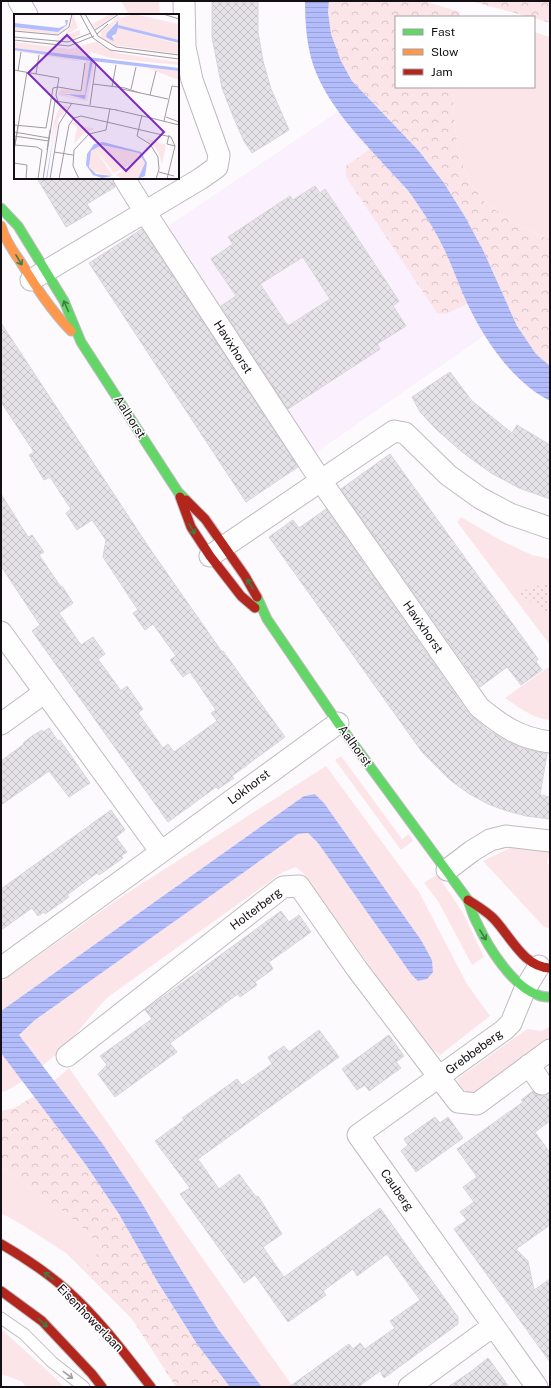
<svg xmlns="http://www.w3.org/2000/svg" width="551" height="1388" viewBox="0 0 551 1388" font-family="'Public Sans',sans-serif">
	<style>
		.built { fill: #fbf0fd }
		.grass { fill: #fce5e9 }
		.forest { fill: url(#forest-crowns) }
		.park { fill: url(#park-dots) }
		.water { fill: url(#water-rules) }
		.building { fill: url(#building-cross-hatch); stroke: #d7d5da; fill-rule: evenodd }
		.lines { fill: none; stroke-linecap: round; stroke-linejoin: round }
		.lane-casing { stroke: #bebbbf; stroke-width: 13 }
		.street-casing { stroke: #bebbbf; stroke-width: 23 }
		.fast-casing { stroke: #bebbbf; stroke-width: 11 }
		.slow-casing { stroke: #bebbbf; stroke-width: 11 }
		.jam-casing { stroke: #bebbbf; stroke-width: 11 }
		.lane { stroke: #fffeff; stroke-width: 11 }
		.street { stroke: #fffeff; stroke-width: 21 }
		.fast { stroke: #63d668; stroke-width: 9 }
		.slow { stroke: #ff974d; stroke-width: 9 }
		.jam { stroke: #b3261e; stroke-width: 9 }
		.oneway { stroke: #3f7c42 }
		.oneway2 { stroke: #a19ea1 }
		.labels { text-anchor: middle; dominant-baseline: central; stroke-width: 3; stroke-linejoin: round; paint-order: stroke }
		.street-label { font-size: 12px; fill: #140f14; stroke: #fff }
		.inset-road { fill: none; stroke: #a09ca0; stroke-width: 1 }
		.view { fill: #7b2cbf; fill-opacity: 0.15; stroke: #7b2cbf; stroke-width: 2 }
		.inset-edge { fill: none; stroke: #140f14; stroke-width: 2 }
	</style>
	<defs>
		<pattern id="forest-crowns" width="20" height="18" patternUnits="userSpaceOnUse"><rect width="20" height="18" fill="#fce5e9"/><path d="M2 6a3 3 0 1 1 6 0M12 15a3 3 0 1 1 6 0" fill="none" stroke="#d7c3c7"/></pattern>
		<pattern id="park-dots" width="8" height="8" patternUnits="userSpaceOnUse"><rect width="8" height="8" fill="#fce5e9"/><path d="M2 2h.1M6 6h.1" fill="none" stroke="#d7c3c7" stroke-width="1.8" stroke-linecap="round"/></pattern>
		<pattern id="water-rules" width="6" height="5" patternUnits="userSpaceOnUse"><rect width="6" height="5" fill="#b4bdfb"/><path d="M0 2.5h6" fill="none" stroke="#9aa1d6"/></pattern>
		<pattern id="building-cross-hatch" width="8" height="8" patternUnits="userSpaceOnUse"><rect width="8" height="8" fill="#e5e3e8"/><path d="M0 0l8 8M0 8l8-8" fill="none" stroke="#c4c2c6"/></pattern>
	</defs>
	<rect width="100%" height="100%" fill="#fdfafe"/>
	<path class="built" d="M 343,108 L 497,327 L 311,456 L 161,231 Z"/>
	<path class="grass" d="M 121,1 L 159,1 L 160,15 L 129,15 Z
		M 534,32 L 550,37 L 550,240 L 510,221 L 484,201 L 470,182 L 459,155 L 454,121 L 453,87 L 534,87 Z
		M 461,517 L 502,541 L 532,555 L 550,559 L 550,645 L 457,522 Z
		M 550,666 L 550,720 C 533,719 518,707 505,698 Z
		M 341,756 L 402,839 L 409,834 L 413,841 L 401,850 L 335,760 Z
		M 326,766 L 419,892 L 467,984 L 490,1016 L 440,1055 L 426,1045 L 303,873 L 296,867 L 283,872 L 108,997 L 95,1011 L 65,1047 L 42,1066 L 19,1035 L 35,1020 L 298,834 L 308,833 L 318,843 L 411,974 L 433,972 L 432,961 L 421,940 L 324,803 L 315,794 L 304,796 L 1,1011 L 1,982 L 121,897 Z
		M 514,846 L 550,851 L 547,863 L 550,865 L 550,929 L 543,926 L 483,861 Z
		M 437,874 L 463,913 L 484,957 L 472,965 L 438,901 L 424,883 Z
		M 550,1026 L 550,1045 L 481,1093 C 466,1094 463,1092 457,1079 L 527,1029 L 542,1031 Z
		M 1,1053 L 23,1081 L 6,1091 L 1,1092 Z
		M 69,1068 L 293,1387 L 262,1387 L 218,1329 L 174,1258 L 140,1200 L 54,1081 Z
		M 1,1167 L 65,1213 L 84,1229 L 103,1249 L 83,1270 L 66,1253 L 21,1224 L 1,1213 Z
		M 1,1329 L 51,1374 L 64,1387 L 26,1387 L 21,1381 L 1,1374 Z"/>
	<path class="forest" d="M 329,1 L 424,1 L 460,12 L 460,17 L 396,17 L 396,87 L 453,87 L 454,121 L 459,155 L 470,182 L 484,201 L 510,221 L 550,240 L 550,366 L 536,354 L 517,326 L 483,250 L 464,215 L 444,183 L 419,151 L 352,81 L 341,61 L 331,34 L 328,12 Z
		M 470,1 L 550,1 L 550,23 L 534,18 L 534,17 L 530,17 Z
		M 370,149 C 383,164 399,179 411,195 C 437,227 452,265 467,304 L 446,314 L 437,313 L 346,177 L 346,166 Z
		M 34,1096 L 86,1165 L 119,1214 L 157,1281 L 197,1344 L 230,1387 L 176,1387 L 132,1319 L 83,1270 L 102,1248 L 84,1229 L 65,1213 L 1,1167 L 1,1111 L 15,1108 Z"/>
	<path class="park" d="M 550,582 L 550,617 L 518,592 Z"/>
	<path class="water" d="M 305,1 L 329,1 L 328,12 L 331,34 L 341,61 L 352,81 L 419,151 L 444,183 L 464,215 L 483,250 L 517,326 L 536,354 L 550,366 L 550,401 C 513,382 485,341 467,303 C 458,284 452,264 442,245 C 434,228 423,212 412,196 C 406,187 397,179 390,171 C 363,141 334,113 317,75 C 307,52 305,26 305,1 Z
		M 315,794 L 324,803 L 421,940 L 432,960 L 433,972 L 427,979 L 418,981 L 411,974 L 318,843 L 308,833 L 298,834 L 35,1020 L 19,1035 L 102,1143 L 140,1200 L 174,1258 L 218,1329 L 262,1387 L 230,1387 L 197,1344 L 157,1281 L 119,1214 L 86,1165 L 1,1053 L 1,1011 L 304,796 Z"/>
	<path class="building" d="M 212,1 L 258,1 L 258,32 L 263,61 L 271,89 L 289,130 L 252,153 L 244,141 L 235,121 L 222,88 L 212,37 Z
		M 37,178 L 112,178 L 115,187 L 87,204 L 92,212 L 66,227 Z
		M 315,186 L 320,193 L 325,189 L 399,301 L 393,306 L 406,326 L 377,344 L 380,349 L 288,409 L 221,306 L 236,296 L 211,259 L 233,244 L 228,237 L 290,196 L 293,200 ZM 303,257 L 330,299 L 288,326 L 260,284 Z
		M 142,229 L 298,467 L 246,502 L 89,263 Z
		M 1,323 L 150,549 L 222,652 L 223,651 L 285,737 L 232,776 L 234,778 L 218,789 L 216,787 L 168,822 L 32,631 L 40,625 L 1,566 L 1,494 L 28,537 L 32,535 L 44,552 L 39,555 L 61,587 L 62,586 L 73,603 L 59,613 L 81,645 L 93,637 L 105,654 L 98,659 L 121,691 L 127,686 L 143,709 L 138,713 L 163,748 L 168,744 L 174,752 L 217,721 L 211,713 L 216,710 L 190,672 L 183,677 L 170,660 L 176,656 L 153,624 L 145,630 L 133,613 L 138,610 L 103,557 L 106,540 L 92,520 L 77,530 L 66,513 L 71,509 L 50,477 L 44,480 L 29,455 L 34,452 L 1,402 Z
		M 450,372 L 472,401 L 512,433 L 517,425 L 550,445 L 550,499 L 519,488 L 491,473 L 462,452 L 437,430 L 420,412 L 412,397 Z
		M 390,454 L 538,659 L 536,662 L 542,670 L 521,685 L 507,667 L 480,687 L 341,489 Z
		M 326,509 L 469,714 L 488,730 L 506,741 L 526,749 L 547,754 L 540,795 L 550,797 L 550,819 L 526,816 L 504,810 L 488,804 L 468,793 L 450,780 L 422,752 L 269,537 L 293,520 L 299,528 Z
		M 49,728 L 58,741 L 60,740 L 90,783 L 69,797 L 49,771 L 1,805 L 1,761 L 24,744 L 23,743 L 32,736 L 42,730 L 43,732 Z
		M 111,810 L 125,830 L 116,837 L 127,852 L 121,856 L 123,858 L 99,875 L 97,873 L 67,895 L 69,897 L 45,914 L 44,912 L 38,916 L 32,908 L 1,930 L 1,889 Z
		M 281,911 L 289,922 L 299,915 L 311,932 L 269,962 L 273,969 L 255,982 L 257,985 L 240,997 L 238,994 L 170,1043 L 177,1052 L 115,1097 L 98,1074 L 107,1065 L 100,1056 L 152,1019 L 145,1010 Z
		M 319,1030 L 339,1057 L 198,1159 L 219,1189 L 239,1174 L 256,1197 L 258,1196 L 282,1234 L 263,1247 L 284,1277 L 380,1208 L 458,1317 L 458,1324 L 384,1378 L 380,1371 L 358,1387 L 289,1387 L 349,1344 L 353,1349 L 360,1343 L 365,1349 L 395,1328 L 390,1321 L 420,1300 L 387,1254 L 357,1276 L 353,1269 L 323,1291 L 326,1295 L 288,1322 L 255,1275 L 244,1283 L 180,1194 L 190,1188 L 155,1141 L 184,1120 L 182,1118 L 237,1079 L 242,1085 L 272,1064 L 268,1057 L 284,1046 L 289,1052 Z
		M 389,1035 L 404,1056 L 396,1062 L 401,1068 L 369,1091 L 365,1085 L 357,1090 L 342,1069 Z
		M 533,1091 L 537,1095 L 543,1096 L 550,1093 L 550,1121 L 535,1132 L 550,1153 L 550,1225 L 516,1249 L 528,1261 L 534,1290 L 550,1279 L 550,1362 L 454,1229 L 467,1220 L 460,1212 L 474,1202 L 463,1187 L 477,1177 L 457,1149 L 523,1102 L 521,1100 Z
		M 435,1117 L 440,1123 L 448,1117 L 463,1138 L 416,1172 L 401,1151 L 408,1145 L 404,1139 Z
		M 488,1358 L 509,1387 L 448,1387 L 473,1370 Z"/>
	<g class="lines">
		<defs>
			<path id="lane" d="M 1,1318 L 24,1334 L 52,1362 L 84,1387"/>
			<path id="street" d="M 19,1 L 27,15
				M 124,178 L 145,212 L 321,481 L 479,707 C 502,726 519,738 550,742
				M 31,280 L 200,179 L 217,167 L 219,155 L 192,80 L 185,47 L 184,1
				M 210,556 L 394,431 L 405,433 L 448,475 L 480,498 L 510,514 L 550,528
				M 1,632 L 161,852
				M 1,724 L 45,692
				M 447,870 L 472,851 L 490,840 L 506,836 L 550,841
				M 1,968 L 161,852 L 338,723
				M 67,1056 L 283,887 L 299,886 L 357,969 L 458,1102 L 477,1104 L 550,1050
				M 529,1065 L 542,1084
				M 409,1387 L 493,1326
				M 537,1387 L 358,1135 L 504,1030 L 511,1023 L 525,989 L 539,966"/>
			<path id="fast" d="M 1,208 L 18,226 L 64,301 L 81,342 L 178,492 L 186,500
				M 257,597 L 267,619 L 338,723 L 468,900 C 471,908 473,916 477,923 C 488,947 512,986 538,995 C 542,997 546,997 550,997"/>
			<path id="slow" d="M 1,226 C 5,239 12,250 20,261 C 36,287 50,309 71,331"/>
			<path id="jam" d="M 180,497 L 191,527 L 210,556 L 241,596 L 255,608
				M 186,500 L 205,519 L 245,576 L 257,597
				M 468,900 C 477,906 486,911 493,918 C 510,935 523,967 550,968
				M 1,1244 C 25,1258 48,1273 69,1292 C 100,1320 125,1354 151,1387
				M 1,1291 L 42,1321 L 92,1374 L 102,1387"/>
		</defs>
		<use href="#lane" class="lane-casing"/>
		<use href="#street" class="street-casing"/>
		<use href="#fast" class="fast-casing"/>
		<use href="#slow" class="slow-casing"/>
		<use href="#jam" class="jam-casing"/>
		<use href="#lane" class="lane"/>
		<use href="#street" class="street"/>
		<use href="#fast" class="fast"/>
		<use href="#slow" class="slow"/>
		<use href="#jam" class="jam"/>
	</g>
	<defs><path id="oneway-shaft" d="M-6 0H5M1.5-3L5.5 0L1.5 3" fill="none" stroke-width="1.6" stroke-linecap="round" stroke-linejoin="round"/></defs>
	<g class="oneway">
		<use href="#oneway-shaft" transform="translate(19 260) rotate(59)"/>
		<use href="#oneway-shaft" transform="translate(66 306) rotate(-114)"/>
		<use href="#oneway-shaft" transform="translate(192 529) rotate(61)"/>
		<use href="#oneway-shaft" transform="translate(250 584) rotate(-121)"/>
		<use href="#oneway-shaft" transform="translate(483 935) rotate(58)"/>
		<use href="#oneway-shaft" transform="translate(49 1276) rotate(-142)"/>
		<use href="#oneway-shaft" transform="translate(43 1323) rotate(43)"/>
	</g>
	<use class="oneway2" href="#oneway-shaft" transform="translate(68 1375) rotate(37)"/>
	<g class="labels">
		<g class="street-label">
			<text transform="translate(233 347) rotate(57)">Havixhorst</text>
			<text transform="translate(130 417) rotate(57)">Aalhorst</text>
			<text transform="translate(423 627) rotate(55)">Havixhorst</text>
			<text transform="translate(355 746) rotate(54)">Aalhorst</text>
			<text transform="translate(249 787) rotate(-37)">Lokhorst</text>
			<text transform="translate(256 909) rotate(-37)">Holterberg</text>
			<text transform="translate(474 1052) rotate(-36)">Grebbeberg</text>
			<text transform="translate(397 1190) rotate(55)">Cauberg</text>
			<text transform="translate(90 1318) rotate(46)">Eisenhowerlaan</text>
		</g>
	</g>
	<g transform="translate(14 14)">
		<rect width="165" height="165" fill="#fdfafe"/>
		<path d="M 59,0 L 64,14 L 51,21 L 57,11 ZM 97,0 L 103,0 L 81,15 L 78,10 ZM 104,3 L 107,4 L 105,12 L 101,8 L 93,19 L 99,24 L 102,20 L 165,36 L 165,40 L 99,31 L 87,23 L 87,18 ZM 66,16 L 66,21 L 60,24 L 42,25 ZM 81,28 L 103,39 L 165,48 L 104,42 L 80,35 L 55,38 L 55,35 ZM 0,36 L 41,40 L 70,48 L 0,37 ZM 72,46 L 76,49 L 71,81 L 53,79 L 54,82 L 72,85 L 79,47 L 81,47 L 73,87 L 44,81 L 47,75 L 68,78 ZM 46,92 L 56,92 L 44,105 L 40,134 L 42,107 L 36,133 L 40,107 ZM 66,105 L 65,111 L 81,115 L 69,120 L 60,130 L 63,113 L 57,110 ZM 132,124 L 152,131 L 148,151 L 144,137 ZM 99,139 L 107,140 L 117,150 L 100,159 L 88,144 Z" fill="#fce5e9"/>
		<path d="M 55,6 L 54,10 L 50,17 L 43,20 L 0,16 L 0,13 L 44,18 L 50,15 ZM 104,14 L 165,30 L 165,36 L 117,29 L 115,25 L 102,20 ZM 1,28 L 55,35 L 55,38 L 82,35 L 104,42 L 165,48 L 165,51 L 96,44 L 77,38 L 71,44 L 0,34 ZM 81,48 L 165,57 L 165,66 L 133,54 ZM 85,131 L 125,139 L 131,149 L 127,162 L 124,165 L 109,165 L 102,161 L 127,145 L 117,150 L 104,139 L 88,144 L 82,136 L 99,162 L 79,158 L 76,154 L 75,145 L 78,135 Z" fill="#fce5e9"/>
		<path d="M 120,0 L 165,10 L 165,26 L 105,12 L 107,4 Z" fill="#fce5e9"/>
		<path d="M 51,6 L 54,6 L 53,11 L 44,18 L 0,13 L 0,9 L 45,14 L 52,11 ZM 104,7 L 104,11 L 165,26 L 165,29 L 104,14 L 102,20 L 98,22 L 100,27 L 97,26 L 92,23 L 93,19 ZM 0,34 L 165,54 L 165,57 L 79,47 L 71,85 L 51,80 L 71,81 L 76,47 L 0,36 ZM 42,106 L 33,165 L 32,165 L 42,107 ZM 89,128 L 127,138 L 133,149 L 131,162 L 124,165 L 131,149 L 125,139 L 88,131 L 77,137 L 75,153 L 82,160 L 98,162 L 88,164 L 79,161 L 72,151 L 73,140 L 80,130 Z" fill="#b4bdfb"/>
		<path class="inset-road" d="M 66,0 L 79,24 L 96,36 L 165,45M 71,0 L 84,22 L 102,33 L 165,41M 149,0 L 165,5M 81,16 L 105,0M 0,17 L 44,21 L 55,13 L 58,0M 83,20 L 94,10M 0,23 L 54,28 L 77,19M 0,26 L 55,32 L 80,22M 0,56 L 45,64 L 42,81 L 44,88M 4,57 L 7,38M 22,60 L 25,41M 79,70 L 111,74 L 126,79M 44,73 L 67,77 L 71,49M 98,73 L 102,51M 108,75 L 154,85M 117,75 L 122,53M 136,81 L 142,57M 76,91 L 82,49M 102,96 L 137,104M 128,101 L 123,122 L 136,130 L 144,143 L 145,155 L 142,165M 152,103 L 165,108M 137,104 L 165,111M 150,107 L 158,72 L 165,73M 0,111 L 32,114 L 39,74 L 44,73M 0,118 L 35,124M 155,121 L 153,130 L 161,132M 0,122 L 35,127M 1,131 L 13,58M 1,131 L 23,133 L 28,136 L 24,165M 33,136 L 36,116M 0,137 L 4,112M 40,138 L 59,141M 0,149 L 13,151 L 12,165M 145,158 L 160,162M 29,165 L 41,87 L 103,96M 36,165 L 45,110 L 58,89M 45,165 L 55,111 L 60,104 L 67,102 L 157,123 L 161,132 L 153,165M 65,165 L 59,152 L 60,136 L 75,120 L 92,116 L 96,94"/>
		<path class="view" d="M 53,21 L 150,118 L 112,157 L 14,59 Z"/>
		<rect width="165" height="165" class="inset-edge"/>
	</g>
	<rect width="551" height="1388" fill="none" stroke="#140f14" stroke-width="4"/>
	<rect x="395" y="16" width="140" height="72" fill="#ffffff" stroke="#a19fa1"/>
	<rect x="403" y="29" width="20" height="6" fill="#63d668" stroke="#a19fa1"/>
	<text x="431" y="36" font-size="12" fill="#140f14">Fast</text>
	<rect x="403" y="49" width="20" height="6" fill="#ff974d" stroke="#a19fa1"/>
	<text x="431" y="56" font-size="12" fill="#140f14">Slow</text>
	<rect x="403" y="69" width="20" height="6" fill="#b3261e" stroke="#a19fa1"/>
	<text x="431" y="76" font-size="12" fill="#140f14">Jam</text>
</svg>
